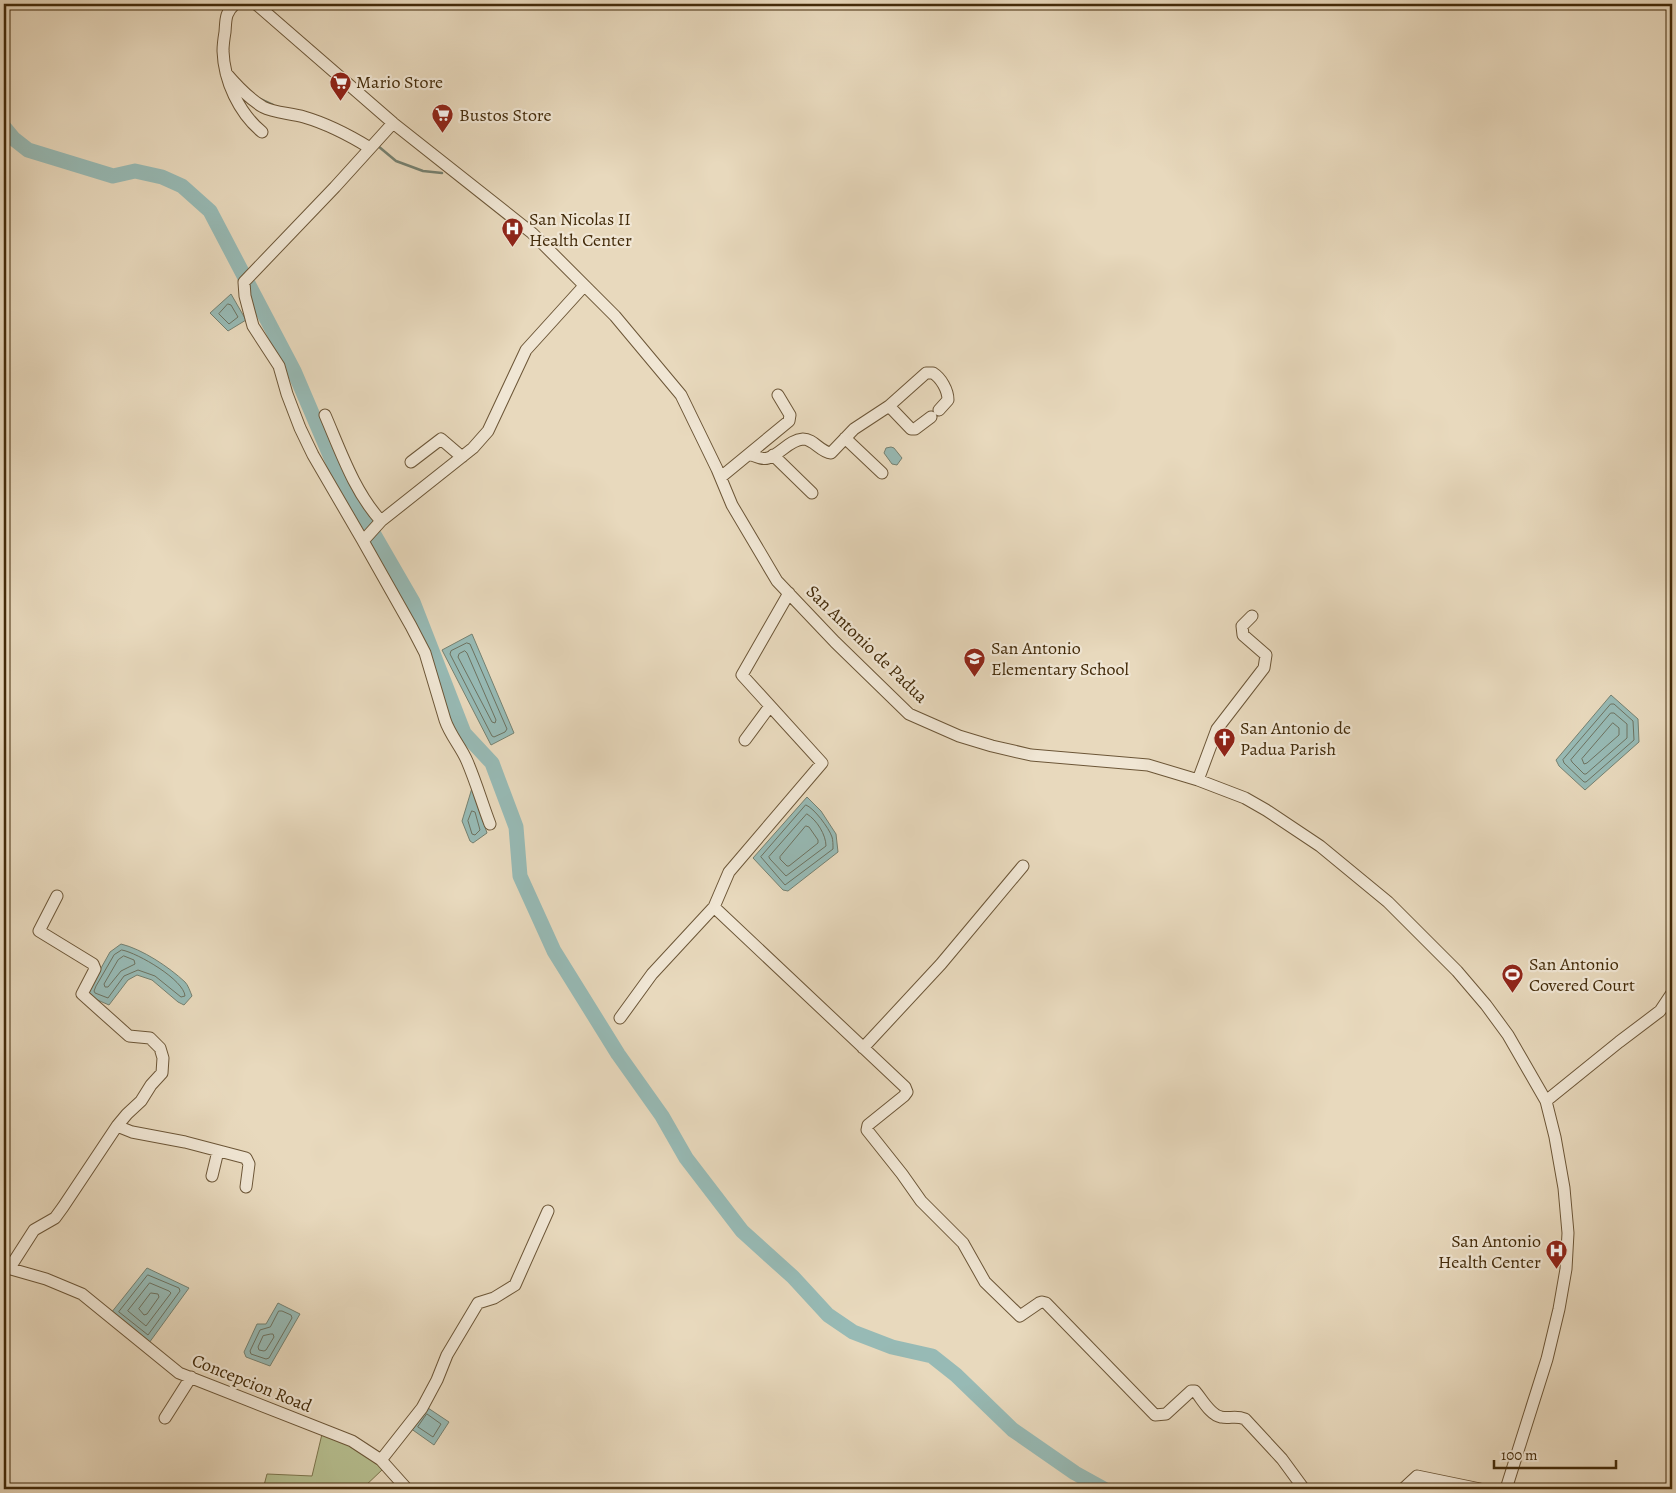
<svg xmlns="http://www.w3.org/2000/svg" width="1676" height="1493" viewBox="0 0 1676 1493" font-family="Alegreya,serif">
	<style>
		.green { fill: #b6bf90; stroke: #7c754d }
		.water { fill: #97bab5; stroke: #758171 }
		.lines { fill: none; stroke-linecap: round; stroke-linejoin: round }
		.shore { stroke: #6d7260; stroke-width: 1 }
		.stream { stroke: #758171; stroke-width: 2.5 }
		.river { stroke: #97bab5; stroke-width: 15 }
		.minor-casing { stroke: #6c5637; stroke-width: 13 }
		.minor { stroke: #f0e6d4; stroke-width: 11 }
		.labels { text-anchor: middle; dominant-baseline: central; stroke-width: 4.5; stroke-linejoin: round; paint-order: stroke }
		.poi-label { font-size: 18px; fill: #432b0a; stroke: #f0e6d4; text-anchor: start }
		.street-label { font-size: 18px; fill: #432b0a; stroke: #f0e6d4 }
	</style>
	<rect width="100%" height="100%" fill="#e8d9bd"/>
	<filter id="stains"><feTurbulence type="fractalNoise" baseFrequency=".004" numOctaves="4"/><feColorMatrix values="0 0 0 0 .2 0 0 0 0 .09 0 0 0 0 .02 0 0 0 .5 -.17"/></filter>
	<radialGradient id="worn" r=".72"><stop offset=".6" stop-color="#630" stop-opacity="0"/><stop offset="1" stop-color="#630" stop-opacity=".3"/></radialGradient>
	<path class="green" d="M 322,1434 C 344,1442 368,1451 383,1469 L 362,1489 L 263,1489 L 267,1474 L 312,1476 Z"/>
	<path class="water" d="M 231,294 L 246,320 L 228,331 L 210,313 Z
		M 891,447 L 894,448 L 902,458 L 897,465 L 892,464 L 884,453 L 886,448 Z
		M 472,634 L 514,733 L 491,745 L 442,650 Z
		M 1611,695 L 1638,719 L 1639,742 L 1585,790 L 1559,766 L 1556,760 Z
		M 472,788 L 487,833 L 473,843 L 470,841 L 462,821 Z
		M 807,797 L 821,811 L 836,834 L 838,852 L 788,891 L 783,890 L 753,858 Z
		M 121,944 C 142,949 169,967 185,982 C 188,985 190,991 192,996 L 184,1005 L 178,1002 L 152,980 L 137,975 L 128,980 L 109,1005 L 86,995 L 110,952 Z
		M 147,1268 L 189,1288 L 149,1343 L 111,1313 Z
		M 278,1303 L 300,1314 L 270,1366 L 246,1357 L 244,1352 L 257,1324 L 266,1324 Z
		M 425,1406 L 449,1422 L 434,1445 L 410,1428 Z"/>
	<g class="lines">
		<path class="shore" d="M 228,304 L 231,305 L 238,317 L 229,324 L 219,314 Z
			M 467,643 L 470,644 L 507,729 L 505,732 L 494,737 L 492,736 L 450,654 L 451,651 Z
			M 465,651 L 467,653 L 496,720 L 495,723 L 492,722 L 458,657 L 459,654 Z
			M 1611,704 L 1614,704 L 1633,721 L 1634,740 L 1586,782 L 1584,782 L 1564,763 L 1563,760 Z
			M 1611,713 L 1614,713 L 1627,724 L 1627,738 L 1586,774 L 1584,774 L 1572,762 L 1571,760 Z
			M 1613,723 L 1619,728 L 1619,735 L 1587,763 L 1584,764 L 1582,759 Z
			M 806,805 C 814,808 829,828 832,837 C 833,840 833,845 833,849 L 785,885 L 761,857 Z
			M 472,811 L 475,812 L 480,830 L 475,835 L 472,834 L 468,821 Z
			M 807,814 C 817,820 826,835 826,846 L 786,876 L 770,859 L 769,857 Z
			M 806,826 L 809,827 L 818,840 L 818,843 L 789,866 L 787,866 L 780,859 L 780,857 Z
			M 122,950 C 138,953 184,980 185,996 L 181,997 L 155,976 L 138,970 L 124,976 L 108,998 L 95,993 L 94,991 L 96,986 L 114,955 Z
			M 124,956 L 134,960 L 135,964 L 121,971 L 108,987 L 105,987 L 104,984 L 118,960 Z
			M 148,1275 L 179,1288 L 180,1291 L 148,1335 L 119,1312 Z
			M 150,1283 L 169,1291 L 171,1293 L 146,1326 L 128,1311 Z
			M 151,1293 L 158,1294 L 159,1297 L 147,1314 L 144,1315 L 139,1309 Z
			M 279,1311 L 282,1311 L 291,1315 L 292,1318 L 269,1358 L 266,1359 L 251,1354 L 250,1351 L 260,1330 L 270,1327 Z
			M 271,1334 L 273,1334 L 274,1337 L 266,1350 L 264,1351 L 259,1350 L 258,1347 L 263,1336 Z
			M 427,1414 L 441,1424 L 433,1437 L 418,1427 Z"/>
		<path class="stream" d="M 260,99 L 273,105
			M 378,146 L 396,161 L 423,171 L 442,173"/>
		<path class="river" d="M 4,127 L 14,139 L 28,150 L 113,176 L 135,171 L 162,177 L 182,186 L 210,211 L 294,371 L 335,467 L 413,602 L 464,733 L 492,763 L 516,827 L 520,876 L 554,951 L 618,1054 L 662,1116 L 686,1158 L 742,1231 L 793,1277 L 828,1315 L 853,1332 L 892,1347 L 932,1356 L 956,1375 L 1013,1430 L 1075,1473 L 1104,1489"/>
		<defs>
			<path id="minor" d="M 235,4 C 225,13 226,19 225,32 C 224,38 223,45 223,51 C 224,81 239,113 262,132
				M 256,4 L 393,123 L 532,233 L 615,316 L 681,395 L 717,469 L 732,505 L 777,581 L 835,642 L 909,714 L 959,736 L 992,746 L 1031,755 L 1148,765 L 1198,780 L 1245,798 L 1266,810 L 1320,846 L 1388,902 L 1457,971 L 1486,1005 L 1508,1035 L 1546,1101 L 1555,1137 L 1564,1188 L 1568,1233 L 1566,1269 L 1559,1309 L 1547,1359 L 1506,1489
				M 226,73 C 237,86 248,98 263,107 C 274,113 291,113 304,117 C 328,124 349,135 370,148
				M 325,415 C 341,452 354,491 381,521 L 473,448 L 488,431 L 526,350 L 584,286
				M 931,417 L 915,429 L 911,429 L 889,406 L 926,373 L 933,373 C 941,378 948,390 948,400 L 939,410
				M 845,438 L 882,473
				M 749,454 C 755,456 762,460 768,458 C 781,454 789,440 803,439 C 814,439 820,452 831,453 L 854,429 L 889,406
				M 773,455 L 812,493
				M 411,462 L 441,439 L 462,457
				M 721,477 L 789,421 L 790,415 L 778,395
				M 381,521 L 363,541 L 411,626 L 425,653 L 445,720 C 450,735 461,747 467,761 C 476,782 482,803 490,824
				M 363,541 L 313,455 L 300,428 L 287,394 L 279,366 L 253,326 L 245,296 L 244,282 L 335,187 L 393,123
				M 789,593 L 742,675 L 822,763 L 729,872 L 714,907 L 905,1087 L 907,1092 L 904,1096 L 868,1125 L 867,1130 L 902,1174 L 921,1201 L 963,1243 L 985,1282 L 1020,1316 L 1039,1303 L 1042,1302 L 1046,1303 L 1155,1415 L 1166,1414 L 1191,1391 L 1195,1391 C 1202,1399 1210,1415 1221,1417 C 1230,1419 1235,1415 1245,1419 L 1282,1459 L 1304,1489
				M 745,740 L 770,706
				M 1198,780 L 1217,729 L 1264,668 L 1266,655 L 1243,635 L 1242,626 L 1252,616
				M 620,1018 L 652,974 L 714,907
				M 863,1048 L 941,964 L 1023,866
				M 1546,1101 L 1619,1042 L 1660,1011 L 1672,993
				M 117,1126 L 132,1132 L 185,1142 L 246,1158 L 249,1164 L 246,1187
				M 212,1176 L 218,1151
				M 4,1267 L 46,1279 L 82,1294 L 179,1373 L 352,1441 L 381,1460 L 407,1489
				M 9,1269 L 34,1230 L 55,1218 L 63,1207 L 117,1126 L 127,1114 L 141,1101 L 151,1085 L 162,1073 L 163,1058 L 160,1048 L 150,1038 L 129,1036 L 82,994 L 95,969 L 93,964 L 39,931 L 57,896
				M 165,1418 L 191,1377
				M 381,1460 L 422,1408 L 437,1380 L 447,1355 L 478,1303 L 494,1298 L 515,1285 L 548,1211
				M 1403,1489 L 1417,1476 L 1480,1489"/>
		</defs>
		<use href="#minor" class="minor-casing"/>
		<use href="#minor" class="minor"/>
	</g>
	<defs>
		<symbol id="supermarket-pin" viewBox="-11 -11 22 30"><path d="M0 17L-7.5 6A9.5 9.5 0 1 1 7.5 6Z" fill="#8f2418" stroke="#f0e6d4"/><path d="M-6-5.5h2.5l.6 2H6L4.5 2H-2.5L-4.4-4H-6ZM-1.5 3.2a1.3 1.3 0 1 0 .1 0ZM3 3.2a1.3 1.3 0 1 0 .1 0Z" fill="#fff"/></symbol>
		<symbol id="hospital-pin" viewBox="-11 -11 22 30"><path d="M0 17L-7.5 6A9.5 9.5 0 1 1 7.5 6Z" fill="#8f2418" stroke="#f0e6d4"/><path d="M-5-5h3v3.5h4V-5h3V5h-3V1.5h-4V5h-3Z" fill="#fff"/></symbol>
		<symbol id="school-pin" viewBox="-11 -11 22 30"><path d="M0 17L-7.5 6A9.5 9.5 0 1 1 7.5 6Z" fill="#8f2418" stroke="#f0e6d4"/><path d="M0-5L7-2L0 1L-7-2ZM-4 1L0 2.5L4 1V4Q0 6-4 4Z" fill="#fff"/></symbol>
		<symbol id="church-pin" viewBox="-11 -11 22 30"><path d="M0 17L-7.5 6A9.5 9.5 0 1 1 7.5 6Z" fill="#8f2418" stroke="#f0e6d4"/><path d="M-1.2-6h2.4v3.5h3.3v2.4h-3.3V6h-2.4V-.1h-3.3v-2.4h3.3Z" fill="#fff"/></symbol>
		<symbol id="stadium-pin" viewBox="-11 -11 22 30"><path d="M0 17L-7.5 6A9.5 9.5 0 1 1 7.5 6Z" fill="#8f2418" stroke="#f0e6d4"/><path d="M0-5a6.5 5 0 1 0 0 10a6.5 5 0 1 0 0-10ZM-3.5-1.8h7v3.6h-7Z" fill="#fff"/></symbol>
	</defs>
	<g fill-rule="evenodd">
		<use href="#supermarket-pin" x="328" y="70" width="25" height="34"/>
		<use href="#supermarket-pin" x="430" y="102" width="25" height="34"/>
		<use href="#hospital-pin" x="500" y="216" width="25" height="34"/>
		<use href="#school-pin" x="962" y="646" width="25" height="34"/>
		<use href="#church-pin" x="1212" y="726" width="25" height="34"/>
		<use href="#stadium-pin" x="1500" y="962" width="25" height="34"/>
		<use href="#hospital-pin" x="1544" y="1238" width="25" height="34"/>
	</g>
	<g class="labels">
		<g class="poi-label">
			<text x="356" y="82">Mario Store</text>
			<text x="459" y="115">Bustos Store</text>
			<text x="529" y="219">San Nicolas II<tspan x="529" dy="21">Health Center</tspan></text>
			<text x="991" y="648">San Antonio<tspan x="991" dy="21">Elementary School</tspan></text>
			<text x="1240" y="728">San Antonio de<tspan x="1240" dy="21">Padua Parish</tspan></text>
			<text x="1529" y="964">San Antonio<tspan x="1529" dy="21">Covered Court</tspan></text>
			<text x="1541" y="1241" text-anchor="end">San Antonio<tspan x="1541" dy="21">Health Center</tspan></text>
		</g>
		<g class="street-label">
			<text transform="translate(867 644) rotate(44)">San Antonio de Padua</text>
			<text transform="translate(252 1383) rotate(22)">Concepcion Road</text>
		</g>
	</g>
	<rect width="1676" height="1493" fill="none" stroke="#e8d9bd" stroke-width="20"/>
	<rect x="5" y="5" width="1666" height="1483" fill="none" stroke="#432b0a" stroke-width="2.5"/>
	<rect x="10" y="10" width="1656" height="1473" fill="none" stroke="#432b0a"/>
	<path d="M1494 1460v8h122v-8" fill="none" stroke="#432b0a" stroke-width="2.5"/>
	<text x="1501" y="1460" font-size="15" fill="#432b0a" stroke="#f0e6d4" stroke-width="4" paint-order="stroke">100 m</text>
	<rect width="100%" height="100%" filter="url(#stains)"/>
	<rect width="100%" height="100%" fill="url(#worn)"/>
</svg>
